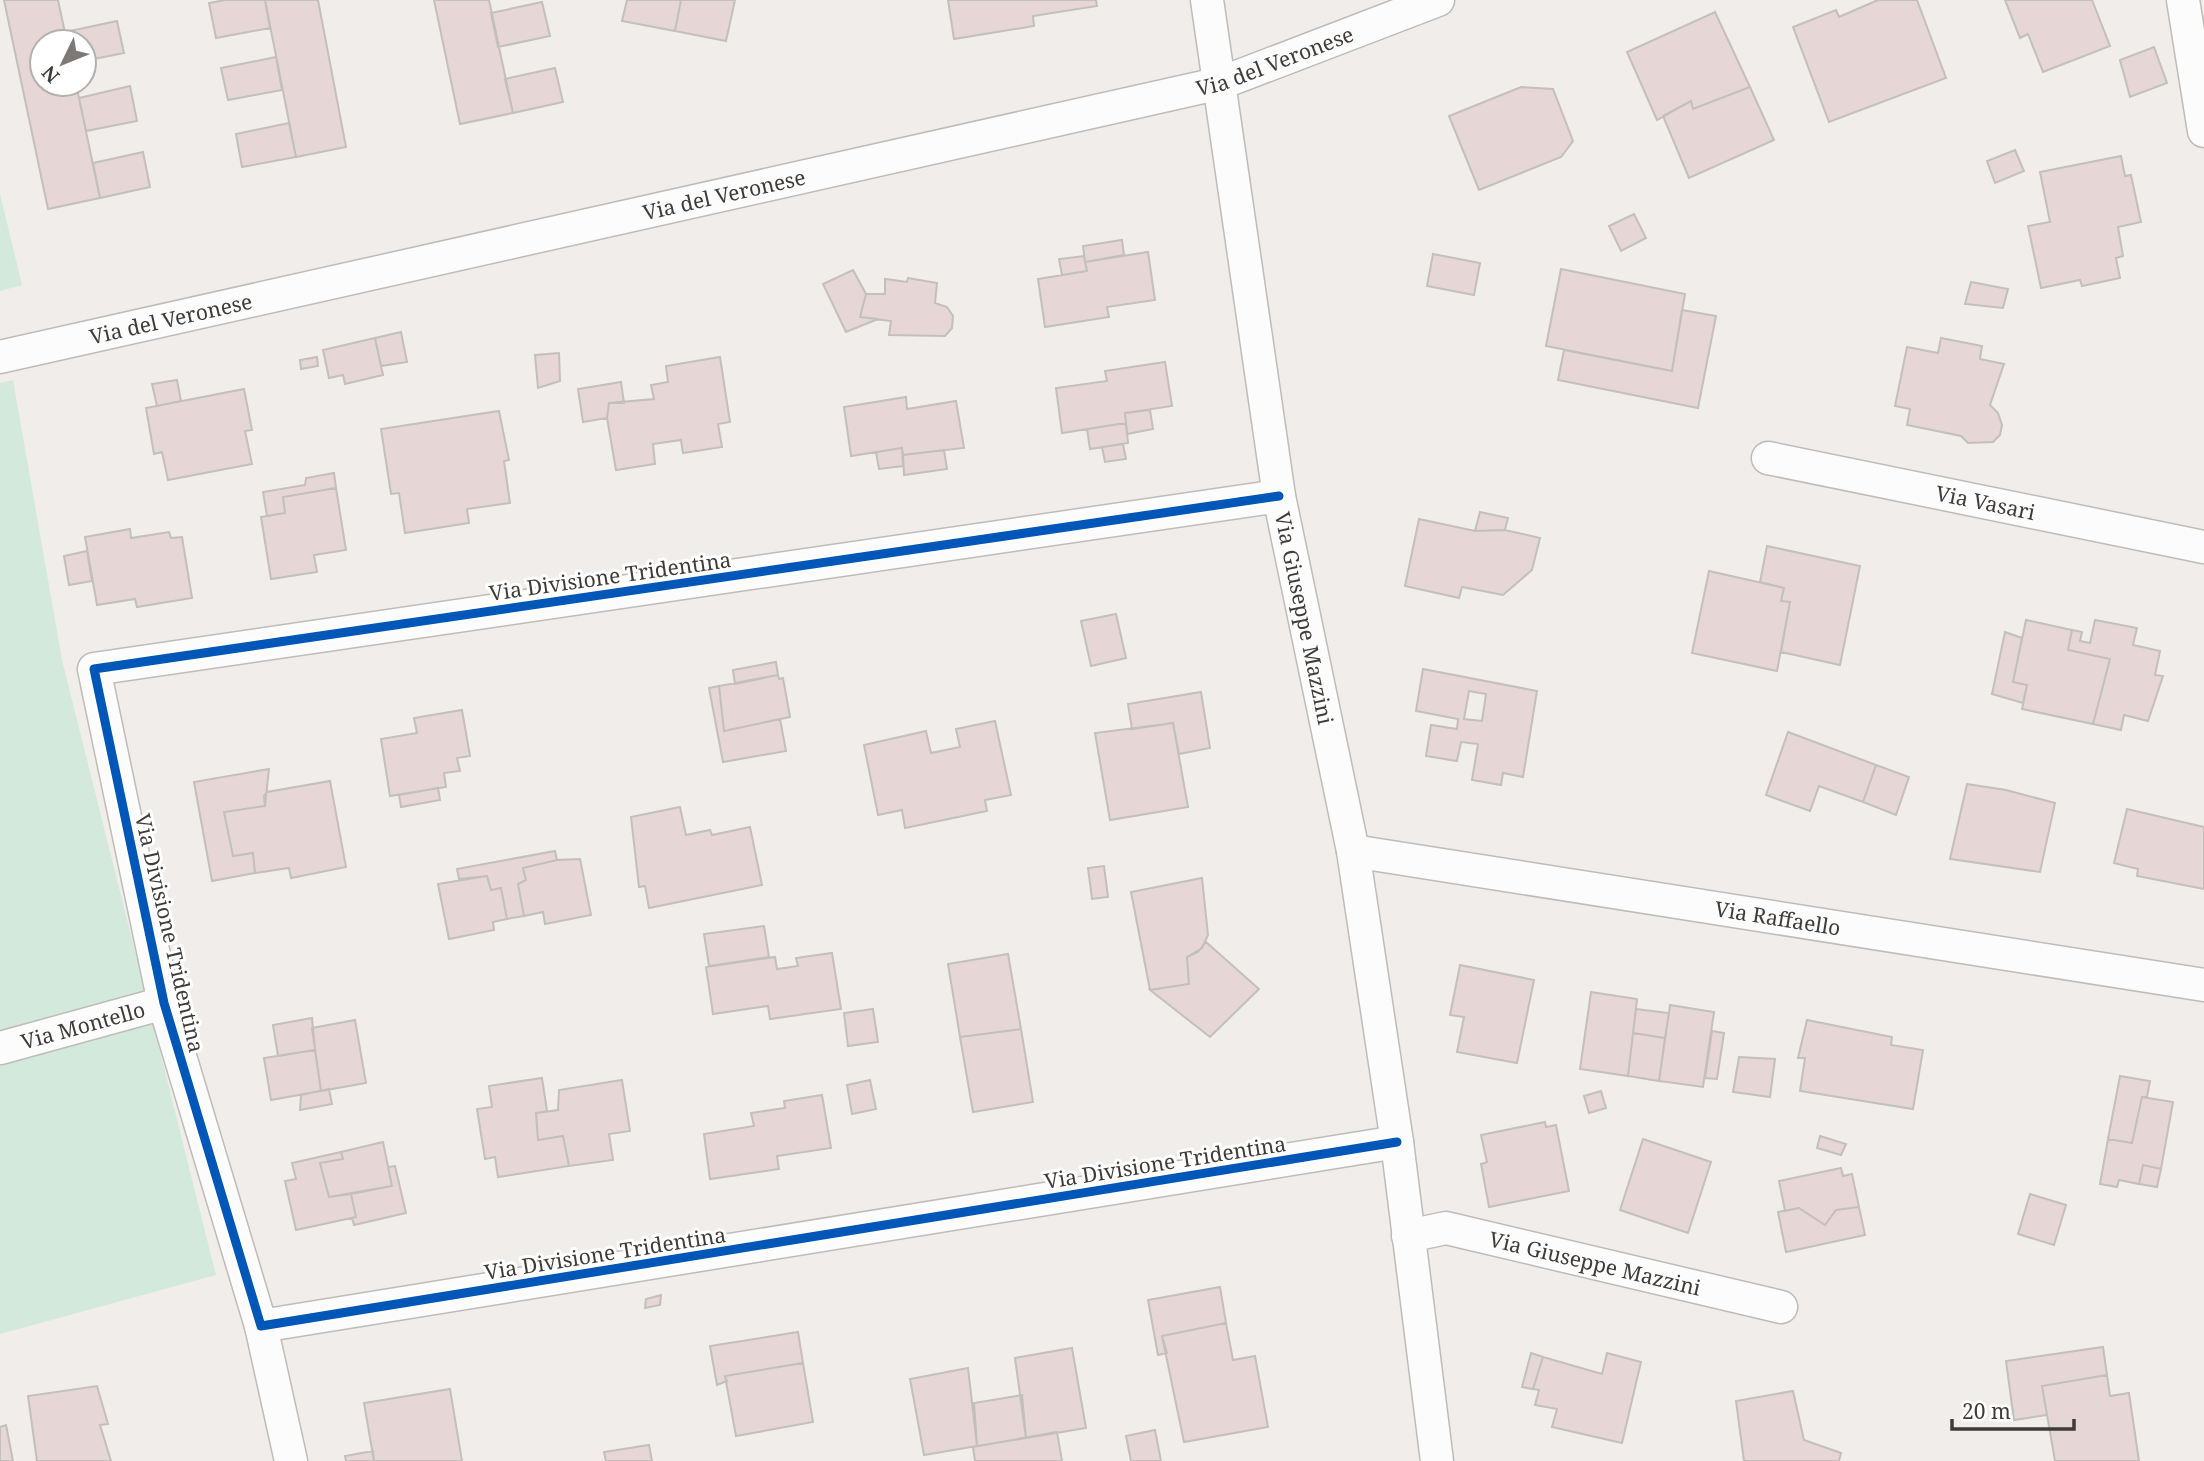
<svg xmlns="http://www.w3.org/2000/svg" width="2204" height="1461" viewBox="0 0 2204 1461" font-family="'Noto Serif',serif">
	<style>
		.green { fill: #d3e9dc }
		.building { fill: #e6d6d5; stroke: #c2bfbd; stroke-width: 2; fill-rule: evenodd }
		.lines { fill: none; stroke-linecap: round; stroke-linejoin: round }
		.street-casing { stroke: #bebcb8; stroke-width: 35 }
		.street { stroke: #fdfcfc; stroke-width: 32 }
		.cycleway-casing { stroke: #fff; stroke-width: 13 }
		.cycleway { stroke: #0057b8; stroke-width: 9 }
		.labels { text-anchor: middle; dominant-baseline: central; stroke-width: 6; stroke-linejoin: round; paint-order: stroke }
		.street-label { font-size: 21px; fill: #3e3b38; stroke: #fff }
	</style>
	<rect width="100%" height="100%" fill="#f0edea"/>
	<path class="green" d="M 0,194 L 22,285 L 0,291 Z
		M 13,380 L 62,660 L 216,1275 L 0,1334 L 0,383 Z"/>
	<path class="building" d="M 4,0 L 58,0 L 67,42 L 42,42 L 42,84 L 76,84 L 100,198 L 48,209 Z
		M 225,0 L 265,0 L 270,28 L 216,38 L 209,3 Z
		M 265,0 L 318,0 L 346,147 L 296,157 Z
		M 434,0 L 489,0 L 513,113 L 460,124 Z
		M 627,0 L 681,0 L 675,31 L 622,21 Z
		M 681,0 L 735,0 L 726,41 L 675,31 Z
		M 948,0 L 1096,0 L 1097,6 L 1033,16 L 1034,26 L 954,39 Z
		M 1878,0 L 1917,0 L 1946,78 L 1829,122 L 1793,27 L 1836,10 L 1839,17 Z
		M 2005,0 L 2092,0 L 2110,46 L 2043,72 L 2028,34 L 2020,38 Z
		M 542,2 L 550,36 L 498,47 L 491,13 Z
		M 1715,12 L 1750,87 L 1693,109 L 1691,101 L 1657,120 L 1627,52 Z
		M 117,21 L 124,53 L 84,61 L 84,42 L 67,42 L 65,32 Z
		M 2154,47 L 2167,83 L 2130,97 L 2120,60 Z
		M 276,57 L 282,90 L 228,100 L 221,68 Z
		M 555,68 L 563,102 L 513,113 L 505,79 Z
		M 130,86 L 137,121 L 86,131 L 79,98 Z
		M 1521,87 L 1553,89 L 1573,141 L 1561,157 L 1479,190 L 1449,116 Z
		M 1750,87 L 1774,140 L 1689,178 L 1663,116 L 1691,101 L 1693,109 Z
		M 289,123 L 296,157 L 242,167 L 236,134 Z
		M 2015,150 L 2024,171 L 1995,183 L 1987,161 Z
		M 143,152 L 150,187 L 100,198 L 93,163 Z
		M 2121,156 L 2125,176 L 2131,175 L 2141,222 L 2118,227 L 2123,256 L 2116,258 L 2120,278 L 2082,286 L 2080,280 L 2041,288 L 2028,226 L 2050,222 L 2040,172 Z
		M 1634,214 L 1646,238 L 1621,251 L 1609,226 Z
		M 1122,240 L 1124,255 L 1085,262 L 1083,246 Z
		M 1148,252 L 1155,300 L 1107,307 L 1109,317 L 1045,327 L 1038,279 L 1087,271 L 1085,262 Z
		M 1433,254 L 1480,263 L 1474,295 L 1427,286 Z
		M 1084,256 L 1087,271 L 1062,275 L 1059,259 Z
		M 1561,269 L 1685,294 L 1672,371 L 1546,346 Z
		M 853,270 L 866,294 L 860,317 L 878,319 L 846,332 L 823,284 Z
		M 908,278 L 937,283 L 935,303 L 947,307 L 953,316 L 952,328 L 945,336 L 889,335 L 891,321 L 860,317 L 866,294 L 885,294 L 885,279 L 907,282 Z
		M 1971,282 L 2008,289 L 2003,308 L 1965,304 Z
		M 1682,310 L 1716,316 L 1698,408 L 1558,380 L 1564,350 L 1672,371 Z
		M 401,332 L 407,362 L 381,366 L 375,338 Z
		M 375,338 L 383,375 L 345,384 L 343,375 L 329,378 L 323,350 Z
		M 1941,338 L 1982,346 L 1980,359 L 2004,364 L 1990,405 L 1998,413 L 2002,425 L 2000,435 L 1993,442 L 1968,443 L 1961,436 L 1907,425 L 1910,409 L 1895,406 L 1907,347 L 1938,353 Z
		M 559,353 L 560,381 L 538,388 L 535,355 Z
		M 317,357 L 318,366 L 301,369 L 300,360 Z
		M 720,357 L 730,422 L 718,424 L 722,447 L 683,453 L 681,440 L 653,444 L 655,464 L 616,470 L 607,418 L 609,403 L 654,399 L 651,385 L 668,382 L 666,366 Z
		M 1165,362 L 1172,406 L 1125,413 L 1126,423 L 1062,433 L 1056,388 L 1107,381 L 1105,371 Z
		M 177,380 L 181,401 L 157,406 L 152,384 Z
		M 621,382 L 624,403 L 609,403 L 607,418 L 583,422 L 578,389 Z
		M 244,389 L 252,430 L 245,431 L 252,464 L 168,480 L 162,452 L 154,454 L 146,408 Z
		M 906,397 L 907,409 L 956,401 L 964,448 L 903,455 L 902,448 L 851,456 L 844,407 Z
		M 1150,410 L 1153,429 L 1127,434 L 1125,413 Z
		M 499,411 L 509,460 L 504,461 L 510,503 L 467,509 L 469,523 L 405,533 L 399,493 L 391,494 L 381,429 Z
		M 1126,423 L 1128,443 L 1090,449 L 1087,429 Z
		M 1123,444 L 1126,459 L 1105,462 L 1102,447 Z
		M 902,448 L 903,466 L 879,469 L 876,452 Z
		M 944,450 L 947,469 L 904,475 L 903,455 Z
		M 334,473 L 336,488 L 283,497 L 285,513 L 267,516 L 263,492 L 305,485 L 306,478 Z
		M 336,488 L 346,550 L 314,555 L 317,572 L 271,579 L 261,517 L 285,513 L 283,497 Z
		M 1480,512 L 1508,518 L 1505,530 L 1475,531 Z
		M 1419,519 L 1475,531 L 1505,530 L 1540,538 L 1532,570 L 1503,595 L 1462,587 L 1459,598 L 1405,586 Z
		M 130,529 L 131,538 L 169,532 L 171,538 L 182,537 L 192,598 L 137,607 L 135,599 L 97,605 L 85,537 Z
		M 1767,546 L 1860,566 L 1840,665 L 1781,652 L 1790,602 L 1781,601 L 1784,588 L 1760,582 Z
		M 87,551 L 92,581 L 69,585 L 64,556 Z
		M 1709,571 L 1784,588 L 1781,601 L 1790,602 L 1777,671 L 1692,653 Z
		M 1116,614 L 1126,658 L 1091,666 L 1081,621 Z
		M 2026,620 L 2072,630 L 2068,650 L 2110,659 L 2093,724 L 2022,709 L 2027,685 L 2013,682 Z
		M 2095,620 L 2137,628 L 2133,645 L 2160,651 L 2155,675 L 2163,676 L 2148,721 L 2124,715 L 2121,730 L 2093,724 L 2110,659 L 2068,650 L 2072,630 L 2082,632 L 2080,641 L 2090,643 Z
		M 2005,632 L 2022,638 L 2013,682 L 2027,685 L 2023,703 L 1992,694 Z
		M 776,662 L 778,675 L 735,684 L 733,670 Z
		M 1423,669 L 1537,691 L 1523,777 L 1503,773 L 1501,785 L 1472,780 L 1478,744 L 1461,742 L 1457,761 L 1426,756 L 1431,725 L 1457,729 L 1458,719 L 1416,711 ZM 1469,691 L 1486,694 L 1482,721 L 1464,719 Z
		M 778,675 L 779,679 L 783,678 L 790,717 L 724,731 L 719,686 Z
		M 719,686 L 724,731 L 780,719 L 786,751 L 723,762 L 709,688 Z
		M 1201,692 L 1210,748 L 1179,754 L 1173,723 L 1132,729 L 1128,704 Z
		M 462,710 L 470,756 L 457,758 L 460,771 L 444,773 L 446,787 L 390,796 L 381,739 L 417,733 L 414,718 Z
		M 995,721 L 1011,795 L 985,800 L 987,811 L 905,828 L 902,810 L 878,815 L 864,745 L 926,731 L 931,753 L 960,747 L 956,729 Z
		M 1173,723 L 1188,807 L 1110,820 L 1095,733 Z
		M 1788,732 L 1876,765 L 1863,802 L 1819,786 L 1810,811 L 1766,795 Z
		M 1876,765 L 1909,777 L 1896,815 L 1863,802 Z
		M 269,769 L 265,806 L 224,812 L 233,856 L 253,853 L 255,873 L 212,881 L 194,782 Z
		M 330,781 L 346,867 L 291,878 L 289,868 L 255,873 L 253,853 L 233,856 L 224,812 L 265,806 L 264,796 L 267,792 Z
		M 1967,784 L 2006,790 L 2055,803 L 2040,872 L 1950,859 Z
		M 438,788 L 440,800 L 401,807 L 399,795 Z
		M 680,807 L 686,835 L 710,830 L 712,835 L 750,827 L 762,885 L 649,908 L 645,886 L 639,887 L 631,817 Z
		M 2127,809 L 2204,827 L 2204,889 L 2137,876 L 2138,869 L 2114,863 Z
		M 555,851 L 557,860 L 523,868 L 526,880 L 518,884 L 524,916 L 507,919 L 501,888 L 491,890 L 487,876 L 459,879 L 457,869 Z
		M 580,859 L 591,915 L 545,924 L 543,912 L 524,916 L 518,884 L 526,880 L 523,868 L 557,860 Z
		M 1104,866 L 1108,897 L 1092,899 L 1088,868 Z
		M 487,876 L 491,890 L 501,888 L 507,919 L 493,922 L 494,930 L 449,939 L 438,884 Z
		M 1202,878 L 1208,935 L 1202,948 L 1187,957 L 1189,984 L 1150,990 L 1131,892 Z
		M 764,926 L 769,957 L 709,966 L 704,934 Z
		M 1206,942 L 1259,989 L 1210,1037 L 1150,990 L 1189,984 L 1187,957 L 1198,952 Z
		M 832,953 L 841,1009 L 770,1019 L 768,1006 L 713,1014 L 706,967 L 775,957 L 777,969 L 798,966 L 796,958 Z
		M 1008,954 L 1021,1029 L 960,1037 L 948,964 Z
		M 1460,965 L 1534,980 L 1517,1063 L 1457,1052 L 1464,1017 L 1450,1015 Z
		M 1591,992 L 1637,999 L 1628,1076 L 1580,1069 Z
		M 1670,1005 L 1714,1012 L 1703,1087 L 1659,1081 Z
		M 873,1009 L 878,1042 L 848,1046 L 844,1013 Z
		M 1636,1009 L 1669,1013 L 1665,1038 L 1633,1033 Z
		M 312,1018 L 315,1050 L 278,1056 L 273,1025 Z
		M 355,1020 L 366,1083 L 321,1091 L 312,1028 Z
		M 1807,1020 L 1892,1037 L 1891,1045 L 1923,1050 L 1913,1109 L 1800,1091 L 1805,1058 L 1798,1058 Z
		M 1021,1029 L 1033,1102 L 973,1112 L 960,1037 Z
		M 1712,1031 L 1724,1033 L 1717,1079 L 1705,1078 Z
		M 1633,1033 L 1665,1038 L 1659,1081 L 1628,1076 Z
		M 315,1050 L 321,1091 L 271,1100 L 264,1058 Z
		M 1739,1057 L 1775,1059 L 1770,1097 L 1733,1092 Z
		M 2120,1076 L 2150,1081 L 2147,1097 L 2142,1097 L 2132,1143 L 2108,1139 Z
		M 542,1078 L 547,1111 L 536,1113 L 538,1140 L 563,1136 L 569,1166 L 498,1177 L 495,1157 L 485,1159 L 477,1109 L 492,1107 L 489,1086 Z
		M 622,1080 L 630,1131 L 609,1134 L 613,1160 L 569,1166 L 563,1136 L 538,1140 L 536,1113 L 558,1110 L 559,1090 Z
		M 870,1080 L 876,1109 L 852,1114 L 847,1085 Z
		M 329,1089 L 332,1104 L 300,1110 L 301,1095 Z
		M 1601,1091 L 1606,1108 L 1589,1113 L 1584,1096 Z
		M 822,1095 L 831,1148 L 777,1156 L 779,1169 L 710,1179 L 704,1134 L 754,1126 L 751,1113 L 785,1108 L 784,1101 Z
		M 2142,1097 L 2173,1102 L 2161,1169 L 2143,1165 L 2139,1184 L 2119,1180 L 2117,1187 L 2100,1184 L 2108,1139 L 2132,1143 Z
		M 1545,1122 L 1546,1127 L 1556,1125 L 1569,1191 L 1489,1207 L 1481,1164 L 1487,1162 L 1481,1135 Z
		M 1820,1136 L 1846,1144 L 1841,1155 L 1817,1148 Z
		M 1643,1139 L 1711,1162 L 1688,1233 L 1620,1210 Z
		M 383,1142 L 392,1186 L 329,1197 L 320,1163 L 343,1159 L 341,1152 Z
		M 341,1152 L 343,1159 L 320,1163 L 329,1197 L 351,1194 L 356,1217 L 296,1230 L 285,1181 L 296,1179 L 292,1163 Z
		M 2143,1165 L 2161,1169 L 2157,1187 L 2139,1184 Z
		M 395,1166 L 406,1213 L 354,1225 L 352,1218 L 356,1217 L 351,1194 L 392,1186 L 388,1167 Z
		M 1841,1168 L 1843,1176 L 1852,1174 L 1859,1207 L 1836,1210 L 1825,1225 L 1799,1208 L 1785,1211 L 1779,1181 Z
		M 2030,1194 L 2066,1205 L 2054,1245 L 2018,1234 Z
		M 1859,1207 L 1865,1235 L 1786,1252 L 1778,1212 L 1799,1208 L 1825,1225 L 1836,1210 Z
		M 1220,1287 L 1226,1323 L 1162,1336 L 1167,1353 L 1158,1355 L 1148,1300 Z
		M 661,1295 L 660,1305 L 645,1308 L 646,1299 Z
		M 1226,1323 L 1233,1360 L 1255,1356 L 1268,1427 L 1184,1442 L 1162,1336 Z
		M 798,1332 L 803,1363 L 725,1376 L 727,1381 L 717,1385 L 710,1346 Z
		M 2103,1347 L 2107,1375 L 2042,1386 L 2047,1415 L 2014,1420 L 2006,1361 Z
		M 1072,1348 L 1086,1428 L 1026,1438 L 1015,1358 Z
		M 1531,1353 L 1543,1357 L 1533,1389 L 1522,1387 Z
		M 1607,1353 L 1641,1362 L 1622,1443 L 1552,1427 L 1557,1409 L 1535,1405 L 1539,1390 L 1533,1389 L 1543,1357 L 1602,1374 Z
		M 803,1363 L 813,1422 L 736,1436 L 725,1376 Z
		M 968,1368 L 977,1446 L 924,1455 L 910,1379 Z
		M 2107,1375 L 2110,1396 L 2129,1393 L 2139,1461 L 2055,1461 L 2042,1386 Z
		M 97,1386 L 108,1424 L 100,1425 L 111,1461 L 37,1461 L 28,1396 Z
		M 450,1389 L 462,1461 L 374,1461 L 364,1403 Z
		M 1793,1391 L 1804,1440 L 1841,1453 L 1839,1461 L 1744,1461 L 1736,1401 Z
		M 1022,1395 L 1026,1438 L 977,1446 L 974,1403 Z
		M 6,1425 L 13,1461 L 0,1461 L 0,1427 Z
		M 1155,1430 L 1161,1461 L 1131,1461 L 1126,1436 Z
		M 1057,1432 L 1062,1461 L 975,1461 L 973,1447 Z
		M 649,1445 L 652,1461 L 606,1461 L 604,1452 Z
		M 373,1451 L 374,1461 L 346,1461 L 345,1456 Z"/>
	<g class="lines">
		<defs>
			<g id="street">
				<path id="s1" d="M 1207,0 L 1279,496 L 1353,851 L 1397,1142 L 1437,1461"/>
				<path d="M 2183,0 L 2204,131"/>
				<path id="s2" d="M 0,357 L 1221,83 L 1438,0"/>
				<path id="s3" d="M 1768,458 L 2204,547"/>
				<path d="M 1279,496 L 94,669 L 164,1003 L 261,1326 L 1397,1142"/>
				<path id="s4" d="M 1353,851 L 2204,985"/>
				<path id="s5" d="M 0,1048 L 164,1003"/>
				<path id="s6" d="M 1408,1236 L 1446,1228 L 1781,1307"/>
				<path d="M 261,1326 L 291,1461"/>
			</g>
		</defs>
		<use href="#street" class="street-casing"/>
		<use href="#street" class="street"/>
		<defs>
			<path id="cycleway" d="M 1279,496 L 94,669 L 164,1003 L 261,1326 L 1397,1142"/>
		</defs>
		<use href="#cycleway" class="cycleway-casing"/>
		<use href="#cycleway" class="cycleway"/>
	</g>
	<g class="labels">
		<g class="street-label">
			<text stroke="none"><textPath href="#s2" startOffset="1309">Via del Veronese</textPath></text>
			<text stroke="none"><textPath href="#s2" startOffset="742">Via del Veronese</textPath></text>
			<text stroke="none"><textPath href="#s2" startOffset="175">Via del Veronese</textPath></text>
			<text stroke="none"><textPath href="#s3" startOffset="222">Via Vasari</textPath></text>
			<text transform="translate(610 576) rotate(-8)">Via Divisione Tridentina</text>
			<text stroke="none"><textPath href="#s1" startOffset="626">Via Giuseppe Mazzini</textPath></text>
			<text stroke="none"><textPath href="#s4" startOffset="430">Via Raffaello</textPath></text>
			<text transform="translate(170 933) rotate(77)">Via Divisione Tridentina</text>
			<text stroke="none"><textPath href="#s5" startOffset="86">Via Montello</textPath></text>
			<text transform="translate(1165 1162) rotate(-9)">Via Divisione Tridentina</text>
			<text transform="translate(605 1253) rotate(-9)">Via Divisione Tridentina</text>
			<text stroke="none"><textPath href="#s6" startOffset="192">Via Giuseppe Mazzini</textPath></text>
		</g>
	</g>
	<g transform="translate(63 63) rotate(227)"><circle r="33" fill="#ffffff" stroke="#b2b1af" stroke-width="2"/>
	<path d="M0-5L12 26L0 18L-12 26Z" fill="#7c7976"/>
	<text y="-10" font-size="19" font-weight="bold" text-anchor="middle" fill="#3e3b38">N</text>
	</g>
	<path d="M1952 1419v10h122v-10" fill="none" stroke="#3e3b38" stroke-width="3.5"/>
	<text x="1962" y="1419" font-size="21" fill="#3e3b38" stroke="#ffffff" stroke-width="5" paint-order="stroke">20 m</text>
</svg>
